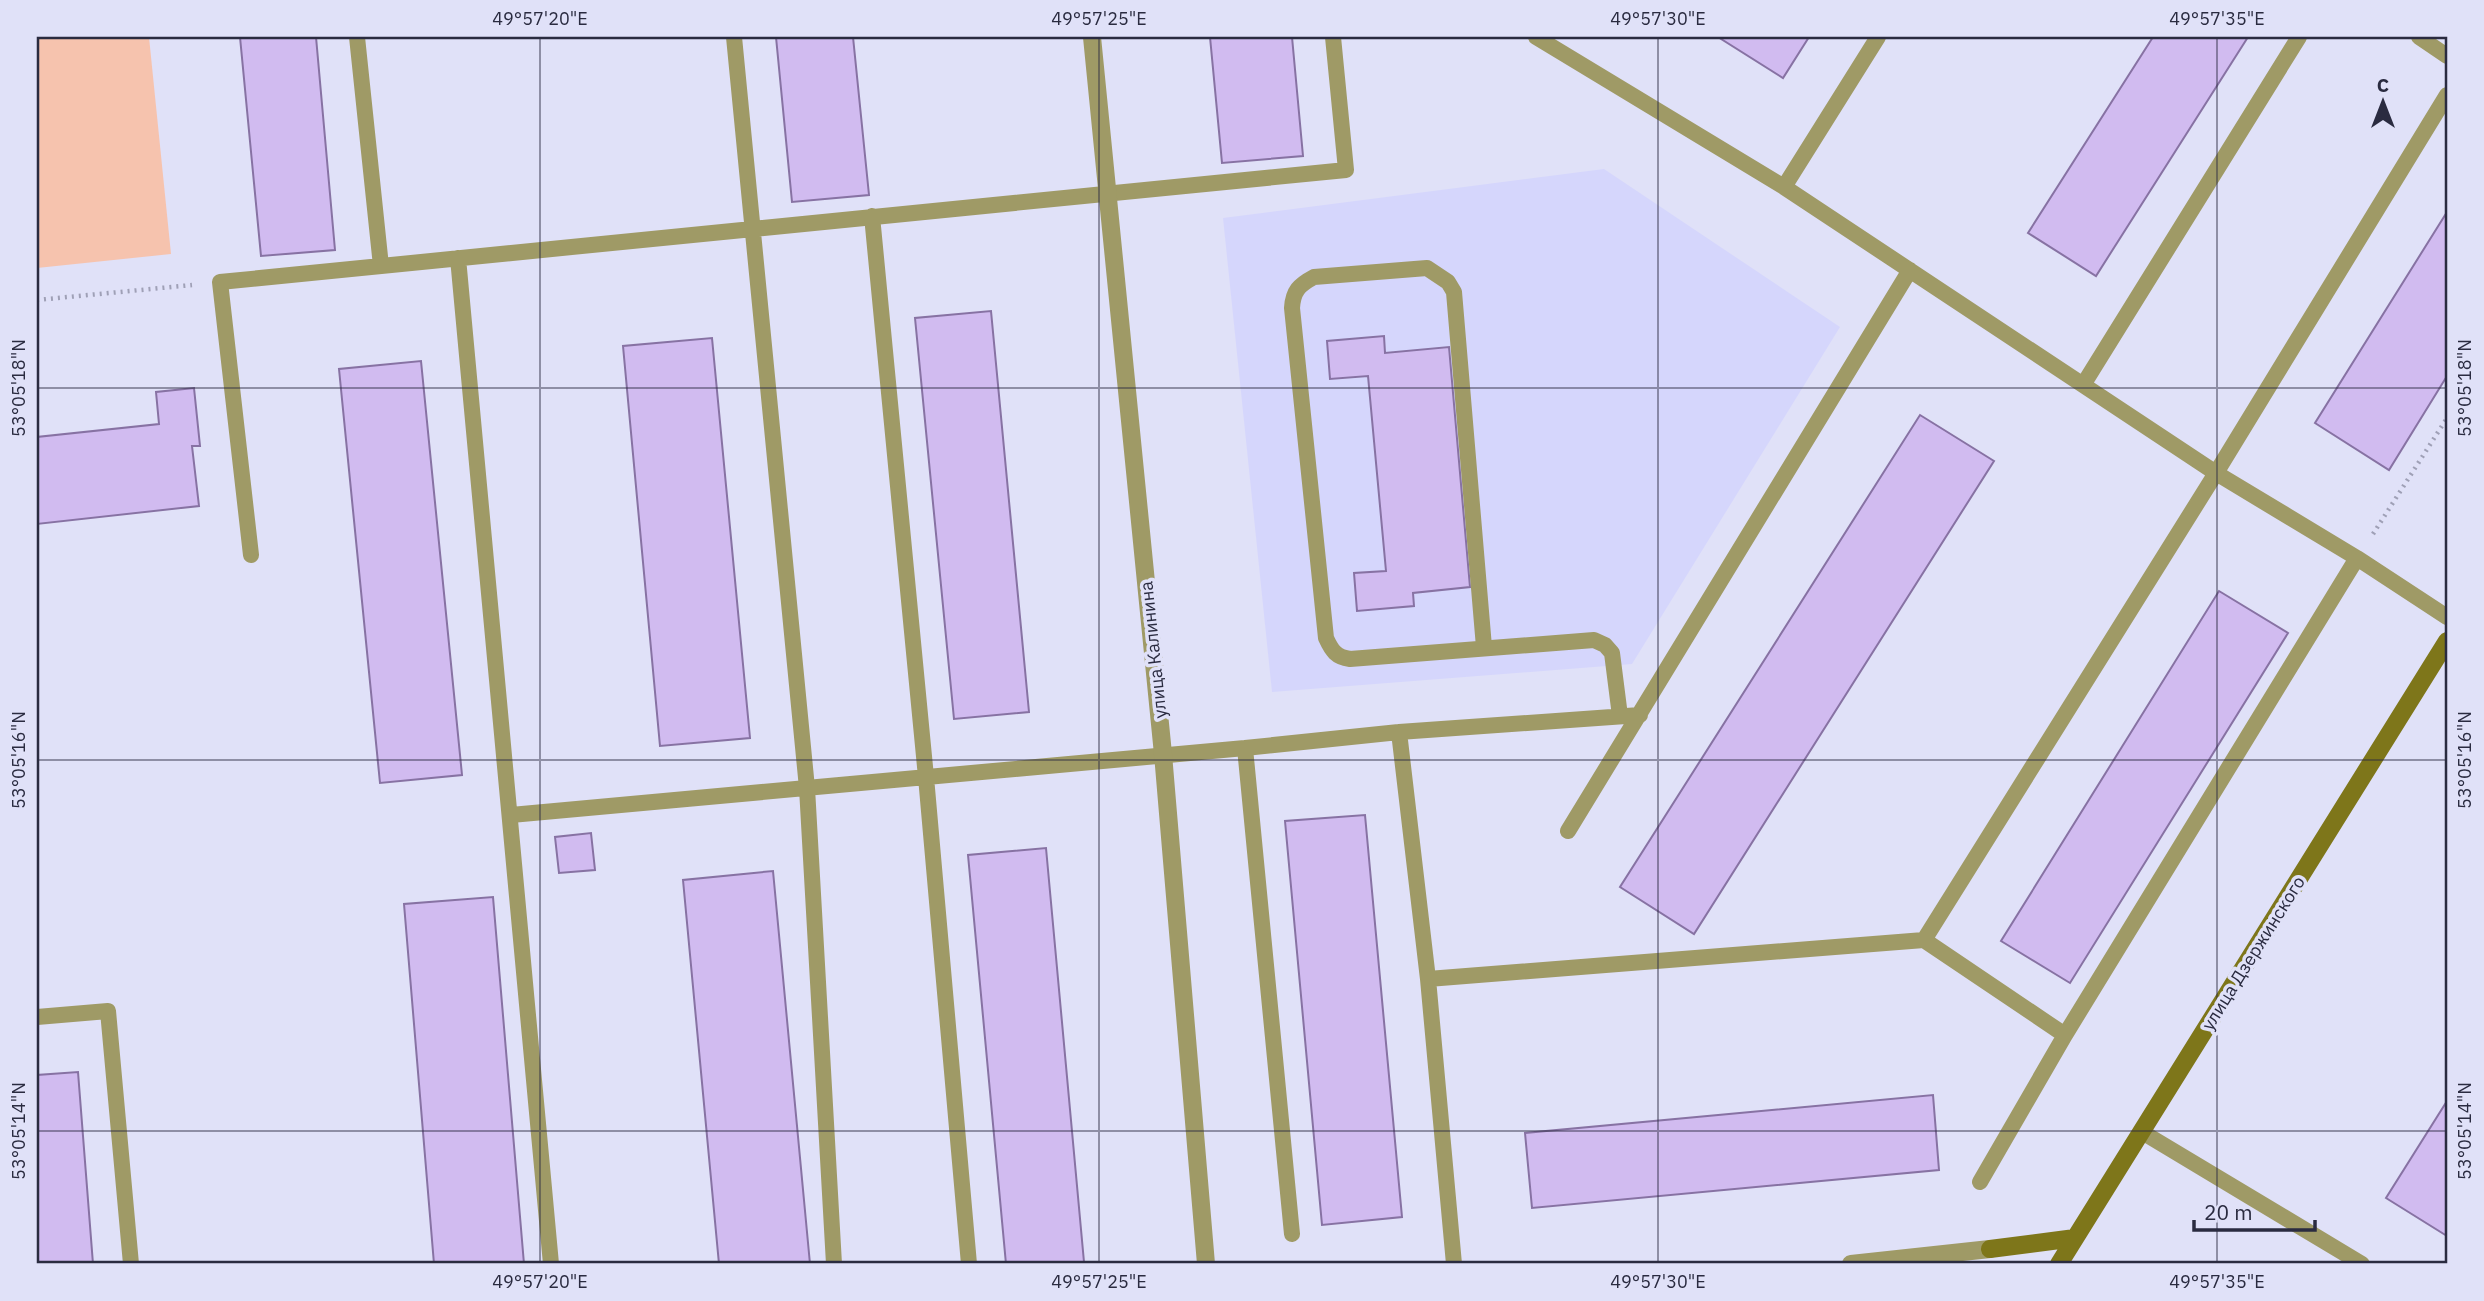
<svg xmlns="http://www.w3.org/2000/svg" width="2484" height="1301" viewBox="0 0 2484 1301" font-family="'IBM Plex Sans',sans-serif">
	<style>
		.built { fill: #d5d6fc }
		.green { fill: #f6c3ae }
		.building { fill: #d1bbf0; stroke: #8772a3; stroke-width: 2 }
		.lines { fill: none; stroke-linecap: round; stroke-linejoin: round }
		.path { stroke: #9fa0b6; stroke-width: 4.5; stroke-dasharray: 2 5; stroke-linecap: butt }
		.lane { stroke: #9f9a66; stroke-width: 16 }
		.street { stroke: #9f9a66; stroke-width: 18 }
		.secondary { stroke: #7e761a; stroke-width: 18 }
		.ticks { fill: none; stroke: #2a2b40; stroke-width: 2; stroke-opacity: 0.45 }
		.labels { text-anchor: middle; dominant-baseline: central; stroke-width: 7; stroke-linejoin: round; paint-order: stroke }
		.street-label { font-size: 18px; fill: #2a2b40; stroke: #e0e1f8 }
		.neatline { fill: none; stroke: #2a2b40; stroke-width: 2.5 }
		.ticks-label { font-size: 18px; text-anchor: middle; fill: #2a2b40 }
	</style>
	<rect width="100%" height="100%" fill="#e0e1f8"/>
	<path class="built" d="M 1604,169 L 1840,327 L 1632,664 L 1272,692 L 1223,218 Z"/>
	<path class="green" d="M 37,37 L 149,37 L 171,254 L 37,268 Z"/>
	<path class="building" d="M 240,37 L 316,37 L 335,250 L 261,256 Z
		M 776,37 L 853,37 L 869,195 L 792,202 Z
		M 1210,37 L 1292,37 L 1303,156 L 1222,163 Z
		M 1718,37 L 1809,37 L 1783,78 Z
		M 2153,37 L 2248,37 L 2096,276 L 2028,233 Z
		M 2447,212 L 2447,376 L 2389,470 L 2315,423 Z
		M 991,311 L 1029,712 L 954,719 L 915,318 Z
		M 1384,336 L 1385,353 L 1449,347 L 1470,587 L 1413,593 L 1414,606 L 1357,611 L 1354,573 L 1386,571 L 1368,376 L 1330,379 L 1327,341 Z
		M 712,338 L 750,738 L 660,746 L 623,346 Z
		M 421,361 L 462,775 L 380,783 L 339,369 Z
		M 194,388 L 200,446 L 192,446 L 199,506 L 37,524 L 37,437 L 159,424 L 156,392 Z
		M 1920,415 L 1994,461 L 1694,934 L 1620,887 Z
		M 2219,591 L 2288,633 L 2070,983 L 2001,941 Z
		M 1365,815 L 1402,1217 L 1322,1225 L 1285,821 Z
		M 591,833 L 595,870 L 559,873 L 555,837 Z
		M 1046,848 L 1084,1262 L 1006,1264 L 968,855 Z
		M 773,871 L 810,1264 L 719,1264 L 683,880 Z
		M 493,897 L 524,1264 L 434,1264 L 404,904 Z
		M 78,1072 L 93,1264 L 37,1264 L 37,1075 Z
		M 1933,1095 L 1939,1170 L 1532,1208 L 1525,1133 Z
		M 2447,1101 L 2447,1236 L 2386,1198 Z"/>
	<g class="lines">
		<path class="path" d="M 37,300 L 192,285
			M 2373,534 L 2447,418"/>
		<path class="lane" d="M 357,37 L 381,266
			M 734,37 L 807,788 L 834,1264
			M 1536,37 L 1784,187 L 2216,473 L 2357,558 L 2447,617
			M 2419,37 L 2447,56
			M 1784,187 L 1878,37
			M 872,216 L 926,777 L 969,1264
			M 458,258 L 551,1264
			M 2083,385 L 2299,37
			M 251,555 L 220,282 L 1346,170 L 1333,37
			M 1484,647 L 1454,292 L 1448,282 L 1427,268 L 1314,277 C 1299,285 1293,291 1292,308 L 1326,638 C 1332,651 1336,657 1350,659 L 1594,640 L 1605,645 L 1612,653 L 1620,716
			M 1399,732 L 1428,979 L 1454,1264
			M 1245,748 L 1292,1234
			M 511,815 L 1245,748 L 1399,732 L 1640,715
			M 1568,831 L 1910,270
			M 1924,940 L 2065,1035 L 1980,1182
			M 1428,979 L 1924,940 L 2216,473 L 2447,95
			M 37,1017 L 108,1011 L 131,1264
			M 2065,1035 L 2357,558
			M 2142,1132 L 2362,1264"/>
		<path class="street" d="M 1092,37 L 1163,754 L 1206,1264
			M 1851,1264 L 1990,1249"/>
		<path class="secondary" d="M 1990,1249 L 2075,1238
			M 2059,1264 L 2447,641"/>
	</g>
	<path class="ticks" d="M 540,37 L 540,1264M 1099,37 L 1099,1264M 1658,37 L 1658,1264M 2217,37 L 2217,1264M 37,388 L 2447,388M 37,760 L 2447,760M 37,1131 L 2447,1131"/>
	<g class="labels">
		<g class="street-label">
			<text transform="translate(1153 650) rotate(-96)">улица Калинина</text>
			<text transform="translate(2253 953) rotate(-58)">улица Дзержинского</text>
		</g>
	</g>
	<rect width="2484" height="1301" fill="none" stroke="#e0e1f8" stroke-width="77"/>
	<g transform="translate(2383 102)" stroke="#e0e1f8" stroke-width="5" paint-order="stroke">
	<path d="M0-5L12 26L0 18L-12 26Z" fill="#2a2b40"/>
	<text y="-10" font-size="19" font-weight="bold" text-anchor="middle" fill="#2a2b40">С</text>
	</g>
	<path d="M2194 1220v10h121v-10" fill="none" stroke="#2a2b40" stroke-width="3.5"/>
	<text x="2204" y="1220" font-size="21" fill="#2a2b40" stroke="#e0e1f8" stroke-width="5" paint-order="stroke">20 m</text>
	<rect x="38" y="38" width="2408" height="1224" class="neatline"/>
	<g class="ticks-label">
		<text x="540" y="25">49°57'20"E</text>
		<text x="1099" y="25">49°57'25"E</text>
		<text x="1658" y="25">49°57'30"E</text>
		<text x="2217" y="25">49°57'35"E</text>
		<text transform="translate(19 388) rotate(-90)" y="6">53°05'18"N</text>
		<text transform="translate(2465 388) rotate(-90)" y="6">53°05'18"N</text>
		<text transform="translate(19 760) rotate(-90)" y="6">53°05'16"N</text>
		<text transform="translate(2465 760) rotate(-90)" y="6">53°05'16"N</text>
		<text transform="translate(19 1131) rotate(-90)" y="6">53°05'14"N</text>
		<text transform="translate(2465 1131) rotate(-90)" y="6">53°05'14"N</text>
		<text x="540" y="1288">49°57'20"E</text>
		<text x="1099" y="1288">49°57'25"E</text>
		<text x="1658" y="1288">49°57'30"E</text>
		<text x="2217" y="1288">49°57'35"E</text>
	</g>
</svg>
